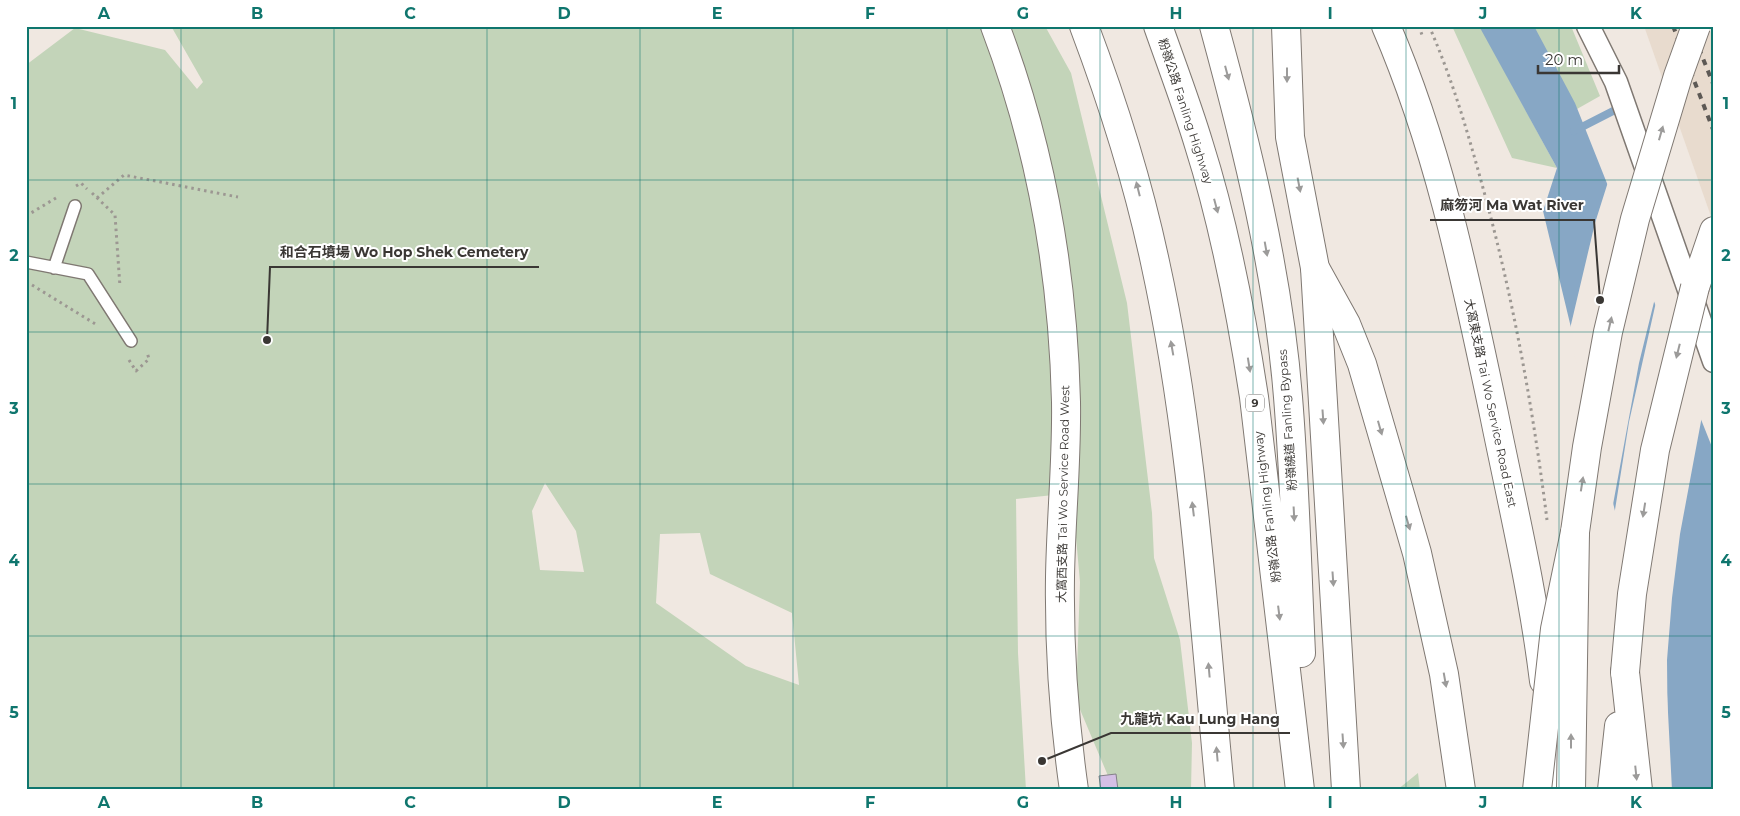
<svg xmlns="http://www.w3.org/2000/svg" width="1740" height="816" viewBox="0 0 1740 816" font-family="Montserrat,'Noto Sans TC',sans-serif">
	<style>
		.built { fill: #e8dbce }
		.green { fill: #c3d4b9; fill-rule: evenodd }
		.water { fill: #87a7c5 }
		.pier { fill: #f0e8e1 }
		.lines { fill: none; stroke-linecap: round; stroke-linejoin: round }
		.stream { stroke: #87a7c5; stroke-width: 8 }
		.building { fill: #d4bfe5; stroke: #848088 }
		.service-casing { stroke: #7f7872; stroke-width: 14 }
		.minor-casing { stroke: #7f7872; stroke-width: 25 }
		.tertiary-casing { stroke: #7f7872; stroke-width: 30 }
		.secondary-casing { stroke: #7f7872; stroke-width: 30 }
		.trunk-casing { stroke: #7f7872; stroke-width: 30 }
		.motorway-casing { stroke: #7f7872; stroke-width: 30 }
		.path { stroke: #9c9792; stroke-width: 3; stroke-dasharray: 2.5 4; stroke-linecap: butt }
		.service { stroke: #fff; stroke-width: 11 }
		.minor { stroke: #fff; stroke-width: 22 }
		.tertiary { stroke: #fff; stroke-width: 28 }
		.secondary { stroke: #fff; stroke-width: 28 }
		.trunk { stroke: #fff; stroke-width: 28 }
		.motorway { stroke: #fff; stroke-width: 28 }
		.rail { stroke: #5d5955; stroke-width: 4; stroke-dasharray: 6 6; stroke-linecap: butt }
		.trunk-bridge-casing { stroke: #7f7872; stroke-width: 30; stroke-linecap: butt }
		.motorway-bridge-casing { stroke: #7f7872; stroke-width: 30; stroke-linecap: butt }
		.trunk-bridge { stroke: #fff; stroke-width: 28 }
		.motorway-bridge { stroke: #fff; stroke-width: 28 }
		.oneway { fill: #9c9b9a }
		.grid { fill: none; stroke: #0f766e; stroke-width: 1; stroke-opacity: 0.55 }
		.labels { text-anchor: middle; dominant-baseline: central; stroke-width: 4; stroke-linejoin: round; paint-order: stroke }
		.shield { fill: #fff; stroke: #757371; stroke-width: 1 }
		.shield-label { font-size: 11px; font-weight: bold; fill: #3a3734 }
		.street-label { font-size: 12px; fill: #3a3734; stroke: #fff }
		.leader { fill: none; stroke: #3a3734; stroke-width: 2 }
		.callout-dot { fill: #3a3734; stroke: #fff; stroke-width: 2 }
		.callout-label { font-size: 14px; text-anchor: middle; font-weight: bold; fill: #3a3734; stroke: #fff; stroke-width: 4; stroke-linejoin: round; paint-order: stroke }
		.neatline { fill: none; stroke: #0f766e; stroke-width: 2 }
		.grid-label { font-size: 16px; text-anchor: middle; font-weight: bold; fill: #0f766e }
	</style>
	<rect width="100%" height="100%" fill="#f0e8e1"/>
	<path class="built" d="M 1644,26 L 1708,26 L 1714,39 L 1714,225 Z"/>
	<path class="green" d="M 171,26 L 1045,26 L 1071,73 L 1127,303 L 1152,513 L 1154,558 L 1180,640 L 1192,743 L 1191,790 L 1114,790 L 1076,700 L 1080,582 L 1072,493 L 1016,499 L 1018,653 L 1026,790 L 26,790 L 26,65 L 75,28 L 165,50 L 197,89 L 203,82 ZM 545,483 L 576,531 L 584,572 L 540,570 L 532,511 ZM 700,533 L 710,574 L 792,613 L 799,685 L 746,666 L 656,603 L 660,534 Z
		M 1452,26 L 1480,26 L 1557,168 L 1512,158 Z
		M 1529,26 L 1571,26 L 1600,96 L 1577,109 Z
		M 1418,773 L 1420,790 L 1397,790 Z"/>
	<path class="water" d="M 1479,26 L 1534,26 L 1575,103 L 1714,452 L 1714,790 L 1672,790 L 1667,693 L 1645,636 L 1543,211 L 1557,168 Z"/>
	<path class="pier" d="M 1608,182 L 1655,298 L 1639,363 L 1612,510 L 1569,333 L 1595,223 Z
		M 1656,302 L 1702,416 L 1680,534 L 1672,598 L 1667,660 L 1668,765 L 1664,693 L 1643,636 L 1614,516 L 1629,422 Z"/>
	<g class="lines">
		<path class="stream" d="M 1574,131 L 1617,109"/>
	</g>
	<path class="building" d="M 1116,774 L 1118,790 L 1101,790 L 1099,776 Z"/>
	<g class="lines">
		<defs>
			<path id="service" d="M 26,262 L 88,274 L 131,341
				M 54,268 L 75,206"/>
			<path id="minor" d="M 1588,26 L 1616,82 L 1714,361"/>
			<path id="tertiary" d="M 1386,26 C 1440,151 1466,282 1494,414 C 1512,503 1533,591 1544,681
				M 1551,731 L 1555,790"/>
			<path id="secondary" d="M 995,26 C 1041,147 1063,273 1066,402 C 1067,460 1061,518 1060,577 C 1059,648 1064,720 1074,790"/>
			<path id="trunk" d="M 1286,26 L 1290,137 L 1315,268 L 1346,324 L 1362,364 L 1417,553 L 1444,674 L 1461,790"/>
			<path id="motorway" d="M 1084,26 C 1113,103 1138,182 1155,262 C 1193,435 1203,614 1220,790
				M 1158,26 C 1172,66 1187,105 1199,145 C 1225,227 1241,312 1254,397 L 1300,790
				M 1214,26 C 1247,147 1278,271 1288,397 C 1295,482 1297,568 1301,653
				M 1315,268 L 1346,790
				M 1695,287 L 1714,231
				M 1625,672 L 1638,790
				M 1612,790 L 1619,726"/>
		</defs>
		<use href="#service" class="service-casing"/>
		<use href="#minor" class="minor-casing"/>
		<use href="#tertiary" class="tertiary-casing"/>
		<use href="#secondary" class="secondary-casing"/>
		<use href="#trunk" class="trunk-casing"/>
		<use href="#motorway" class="motorway-casing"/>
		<path class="path" d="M 1419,26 L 1423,38
			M 1429,26 C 1452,78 1468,133 1483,188 C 1513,297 1533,408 1547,520
			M 76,186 L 81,183 L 87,189
			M 92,193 L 115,215 L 120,287
			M 97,198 L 124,175 L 238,197
			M 26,216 L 56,198
			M 32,285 L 97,325
			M 129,360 L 136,371 L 149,359 L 147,352"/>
		<use href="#service" class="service"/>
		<use href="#minor" class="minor"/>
		<use href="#tertiary" class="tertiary"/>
		<use href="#secondary" class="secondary"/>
		<use href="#trunk" class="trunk"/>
		<use href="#motorway" class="motorway"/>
		<path class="rail" d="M 1673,26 L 1714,132
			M 1690,26 L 1714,86"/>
		<defs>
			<path id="trunk-bridge" d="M 1571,790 L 1575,532 L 1587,447 L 1608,332 L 1635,219 L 1678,76 L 1696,26"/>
			<path id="motorway-bridge" d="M 1625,672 L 1632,594 L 1655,450 L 1695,287
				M 1537,790 L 1555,629 L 1575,532"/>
		</defs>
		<use href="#trunk-bridge" class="trunk-bridge-casing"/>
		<use href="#motorway-bridge" class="motorway-bridge-casing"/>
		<use href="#trunk-bridge" class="trunk-bridge"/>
		<use href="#motorway-bridge" class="motorway-bridge"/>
	</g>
	<defs><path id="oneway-solid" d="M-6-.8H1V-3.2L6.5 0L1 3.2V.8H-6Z" transform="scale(1.25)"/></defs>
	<g class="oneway">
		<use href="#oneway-solid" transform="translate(1227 73) rotate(75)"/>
		<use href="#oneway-solid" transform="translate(1287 75) rotate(90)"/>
		<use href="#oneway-solid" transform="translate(1661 133) rotate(-74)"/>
		<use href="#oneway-solid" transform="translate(1299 185) rotate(79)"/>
		<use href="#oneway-solid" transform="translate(1138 189) rotate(-104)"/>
		<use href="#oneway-solid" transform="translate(1216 206) rotate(75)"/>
		<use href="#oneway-solid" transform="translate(1266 249) rotate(80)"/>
		<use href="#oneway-solid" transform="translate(1610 324) rotate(-77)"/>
		<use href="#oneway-solid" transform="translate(1172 348) rotate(-100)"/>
		<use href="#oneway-solid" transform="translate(1678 351) rotate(104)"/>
		<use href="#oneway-solid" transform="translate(1249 365) rotate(81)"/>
		<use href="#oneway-solid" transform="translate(1323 417) rotate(86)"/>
		<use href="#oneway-solid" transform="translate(1380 428) rotate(74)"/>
		<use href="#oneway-solid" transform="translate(1582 484) rotate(-81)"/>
		<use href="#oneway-solid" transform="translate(1193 509) rotate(-97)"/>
		<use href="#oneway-solid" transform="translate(1644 510) rotate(99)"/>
		<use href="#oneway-solid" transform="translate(1294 514) rotate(87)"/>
		<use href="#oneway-solid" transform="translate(1408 523) rotate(74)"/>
		<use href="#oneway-solid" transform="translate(1333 579) rotate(86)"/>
		<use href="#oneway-solid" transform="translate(1279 613) rotate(83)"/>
		<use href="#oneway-solid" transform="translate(1209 670) rotate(-95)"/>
		<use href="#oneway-solid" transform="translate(1445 680) rotate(80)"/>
		<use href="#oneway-solid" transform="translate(1343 741) rotate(86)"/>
		<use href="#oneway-solid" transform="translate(1571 741) rotate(-90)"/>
		<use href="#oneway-solid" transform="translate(1217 754) rotate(-95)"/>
		<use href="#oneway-solid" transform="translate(1636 773) rotate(84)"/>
	</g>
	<path class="grid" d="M 181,26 L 181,790M 334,26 L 334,790M 487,26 L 487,790M 640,26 L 640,790M 793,26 L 793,790M 947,26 L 947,790M 1100,26 L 1100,790M 1253,26 L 1253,790M 1406,26 L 1406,790M 1559,26 L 1559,790M 26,180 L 1714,180M 26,332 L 1714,332M 26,484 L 1714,484M 26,636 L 1714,636"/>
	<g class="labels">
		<rect class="shield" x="1246" y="394.5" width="18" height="17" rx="4"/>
		<g class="shield-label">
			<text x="1255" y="403">9</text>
		</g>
		<g class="street-label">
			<text transform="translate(1186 111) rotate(72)">粉嶺公路 Fanling Highway</text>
			<text transform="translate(1491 403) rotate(78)">大窩東支路 Tai Wo Service Road East</text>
			<text transform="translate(1287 420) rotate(-94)">粉嶺繞道 Fanling Bypass</text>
			<text transform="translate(1063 494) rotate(-89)">大窩西支路 Tai Wo Service Road West</text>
			<text transform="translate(1267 507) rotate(-97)">粉嶺公路 Fanling Highway</text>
		</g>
	</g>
	<path class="leader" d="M1600 300L1594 220H1430M267 340L270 267H539M1042 761L1111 733H1290"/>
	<g class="callout-dot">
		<circle cx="1600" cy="300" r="5"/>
		<circle cx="267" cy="340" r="5"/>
		<circle cx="1042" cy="761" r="5"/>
	</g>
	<g class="callout-label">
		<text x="1512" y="210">麻笏河 Ma Wat River</text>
		<text x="404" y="257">和合石墳場 Wo Hop Shek Cemetery</text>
		<text x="1200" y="724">九龍坑 Kau Lung Hang</text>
	</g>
	<rect width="1740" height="816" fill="none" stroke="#ffffff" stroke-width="55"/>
	<path d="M1538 65v8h81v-8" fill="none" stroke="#3a3734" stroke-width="2.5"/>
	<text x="1545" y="65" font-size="15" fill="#3a3734" stroke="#ffffff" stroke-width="4" paint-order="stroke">20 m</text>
	<rect x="28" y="28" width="1684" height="760" class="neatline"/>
	<g class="grid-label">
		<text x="104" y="19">A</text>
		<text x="257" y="19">B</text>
		<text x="410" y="19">C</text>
		<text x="564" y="19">D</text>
		<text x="717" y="19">E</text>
		<text x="870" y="19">F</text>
		<text x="1023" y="19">G</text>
		<text x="1176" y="19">H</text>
		<text x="1330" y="19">I</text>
		<text x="1483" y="19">J</text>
		<text x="1636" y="19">K</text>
		<text x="14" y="109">1</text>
		<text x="1726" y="109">1</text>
		<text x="14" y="261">2</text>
		<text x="1726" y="261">2</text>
		<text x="14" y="414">3</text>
		<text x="1726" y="414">3</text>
		<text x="14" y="566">4</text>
		<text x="1726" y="566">4</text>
		<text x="14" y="718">5</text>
		<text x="1726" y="718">5</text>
		<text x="104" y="808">A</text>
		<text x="257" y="808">B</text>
		<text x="410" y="808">C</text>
		<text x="564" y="808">D</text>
		<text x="717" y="808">E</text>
		<text x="870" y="808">F</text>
		<text x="1023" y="808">G</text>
		<text x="1176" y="808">H</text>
		<text x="1330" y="808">I</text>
		<text x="1483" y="808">J</text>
		<text x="1636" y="808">K</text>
	</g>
</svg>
